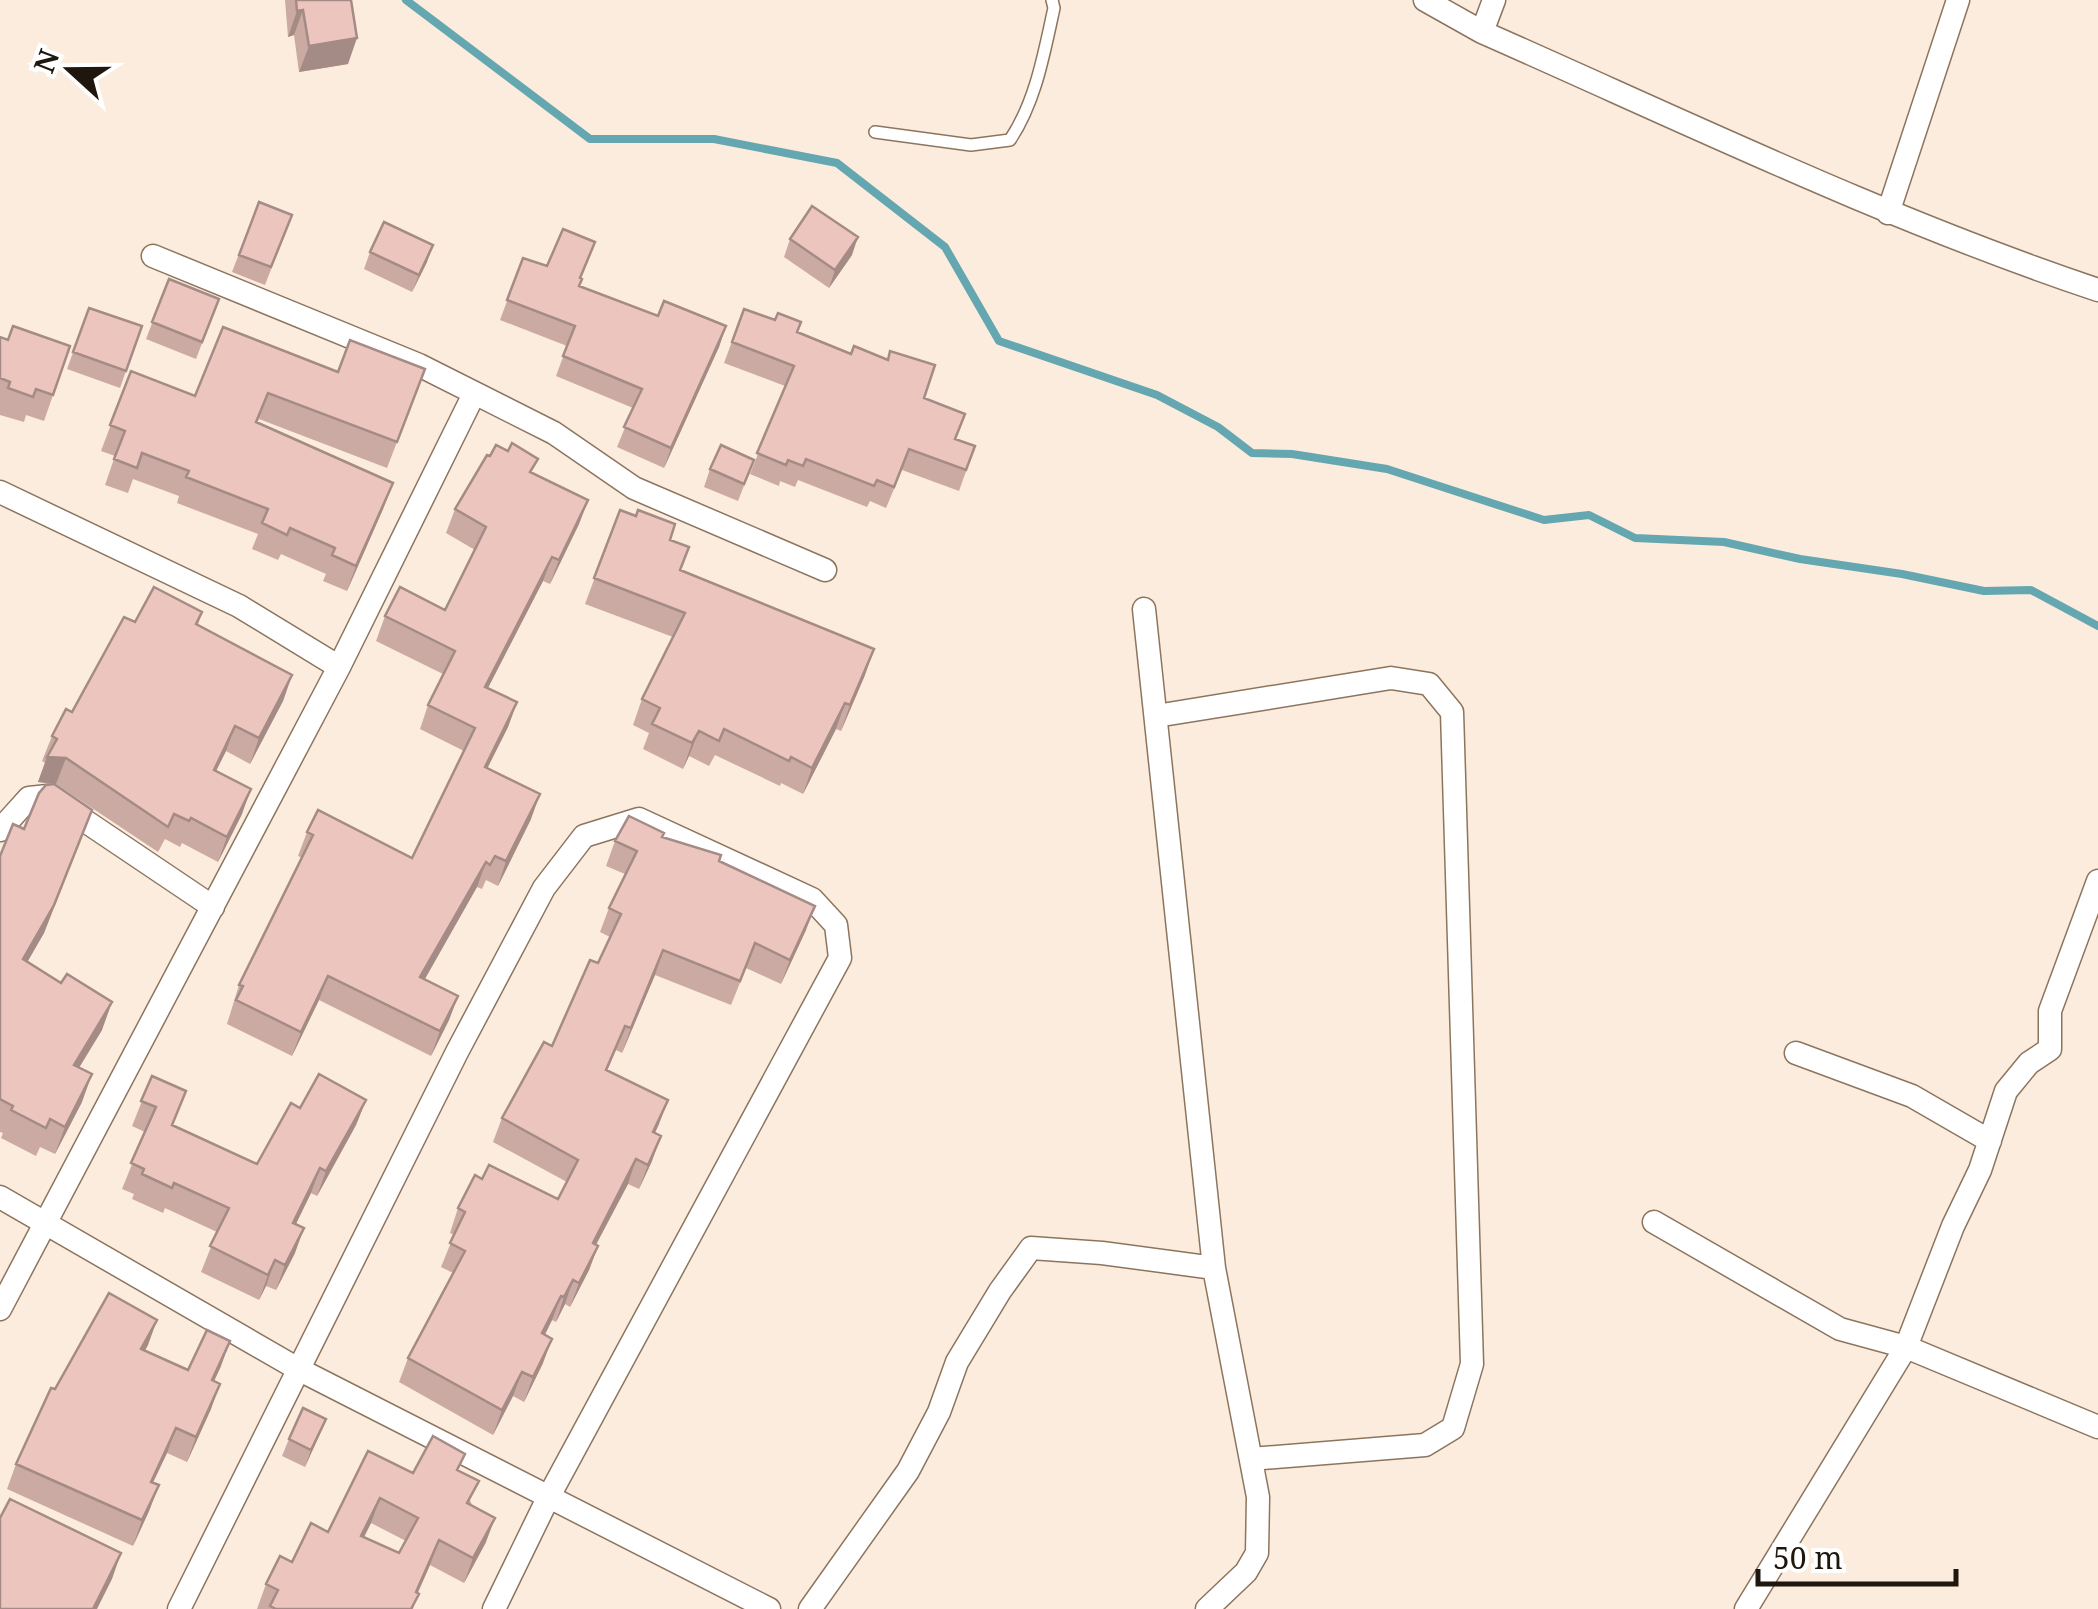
<svg xmlns="http://www.w3.org/2000/svg" width="2098" height="1609" viewBox="0 0 2098 1609" font-family="'Noto Serif',serif">
	<style>
		.lines { fill: none; stroke-linecap: round; stroke-linejoin: round }
		.stream { stroke: #64a7b0; stroke-width: 8 }
		.service-casing { stroke: #8c755e; stroke-width: 14 }
		.minor-casing { stroke: #8c755e; stroke-width: 25 }
		.service { stroke: #fff; stroke-width: 11 }
		.minor { stroke: #fff; stroke-width: 22 }
		.wall { fill: #cbaaa3; fill-rule: evenodd }
		.shaded-wall { fill: #a58b85 }
		.building { fill: #ecc6be; stroke: #a58b85; stroke-width: 2.5; fill-rule: evenodd }
	</style>
	<rect width="100%" height="100%" fill="#fcecdd"/>
	<g class="lines">
		<path class="stream" d="M 406,0 L 590,139 L 714,139 L 837,163 L 945,247 L 999,341 L 1157,395 L 1218,427 L 1252,453 L 1292,454 L 1387,469 L 1544,520 L 1589,515 L 1635,538 L 1724,542 L 1800,559 L 1902,574 L 1984,591 L 2031,590 L 2098,626"/>
		<defs>
			<path id="service" d="M 875,132 L 971,145 L 1010,140 C 1036,101 1044,53 1054,8 L 1052,0"/>
			<path id="minor" d="M 1425,0 L 1482,32 L 1494,0
				M 1482,32 C 1686,122 1886,219 2098,290
				M 1888,213 L 1958,0
				M 153,256 L 419,365 L 554,433 L 634,488 L 825,570
				M 0,492 L 239,606 L 339,667
				M 1144,609 L 1214,1268 L 1258,1497 L 1257,1553 L 1246,1572 L 1207,1609
				M 1156,716 L 1391,678 L 1429,684 L 1452,712 L 1472,1364 L 1453,1428 L 1425,1445 L 1251,1459
				M 0,830 L 29,798 L 48,796 L 213,907
				M 1796,1053 L 1912,1096 L 1990,1141
				M 0,1197 L 298,1369 L 769,1609
				M 1654,1222 L 1840,1329 L 1906,1347 L 2098,1427
				M 0,1309 L 339,667 L 474,394
				M 179,1609 L 457,1052 L 544,888 L 584,836 L 639,819 L 812,899 L 836,925 L 840,958 L 548,1498 L 494,1609
				M 810,1609 L 908,1471 L 939,1412 L 957,1362 L 1000,1291 L 1031,1248 L 1102,1253 L 1214,1268
				M 1746,1609 L 1906,1347 L 1953,1226 L 1980,1170 L 2006,1091 L 2029,1063 L 2050,1049 L 2050,1011 L 2098,881"/>
		</defs>
		<use href="#service" class="service-casing"/>
		<use href="#minor" class="minor-casing"/>
		<use href="#service" class="service"/>
		<use href="#minor" class="minor"/>
	</g>
	<path class="wall" d="M 285,0 L 351,0 L 348,64 L 299,72 L 294,35 L 288,37 Z
		M 259,202 L 292,215 L 265,285 L 232,272 Z
		M 790,239 L 852,255 L 829,288 L 784,257 Z
		M 595,242 L 581,278 L 579,286 L 658,316 L 726,326 L 719,347 L 664,468 L 617,447 L 633,408 L 556,376 L 567,346 L 500,320 L 523,258 L 547,266 Z
		M 370,252 L 427,262 L 412,292 L 364,269 Z
		M 169,279 L 219,299 L 196,359 L 146,339 Z
		M 89,308 L 142,326 L 120,388 L 67,369 Z
		M 744,309 L 797,332 L 924,398 L 956,439 L 975,446 L 959,491 L 902,470 L 886,508 L 870,501 L 867,507 L 798,480 L 795,487 L 780,481 L 779,486 L 750,474 L 785,386 L 724,363 Z
		M 0,337 L 8,340 L 70,346 L 44,421 L 26,415 L 24,422 L 0,415 Z
		M 425,369 L 387,468 L 259,419 L 257,423 L 393,483 L 383,509 L 347,591 L 323,581 L 326,574 L 281,554 L 278,560 L 252,549 L 258,534 L 177,503 L 179,496 L 133,479 L 128,493 L 105,485 L 115,456 L 101,451 L 131,371 L 195,396 L 338,372 Z
		M 754,460 L 738,501 L 704,487 L 710,469 Z
		M 533,474 L 588,500 L 579,524 L 550,584 L 543,581 L 488,688 L 517,702 L 508,727 L 487,768 L 531,819 L 498,886 L 486,880 L 482,889 L 477,887 L 424,979 L 458,996 L 449,1020 L 431,1056 L 319,1000 L 292,1056 L 227,1024 L 239,985 L 302,858 L 298,856 L 307,832 L 412,858 L 464,751 L 420,729 L 428,705 L 443,674 L 376,641 L 385,616 L 445,610 L 475,550 L 446,533 L 455,509 Z
		M 620,510 L 670,540 L 680,570 L 865,675 L 841,731 L 836,729 L 803,794 L 781,783 L 780,786 L 715,755 L 709,766 L 689,756 L 683,769 L 643,749 L 649,733 L 633,725 L 642,699 L 673,637 L 585,604 Z
		M 202,612 L 198,625 L 292,675 L 283,701 L 250,764 L 226,751 L 216,771 L 242,814 L 218,862 L 182,843 L 180,847 L 165,839 L 158,852 L 56,784 L 38,782 L 45,763 L 42,761 L 52,736 L 72,712 L 135,622 Z
		M 24,829 L 82,837 L 44,933 L 27,962 L 102,1030 L 79,1068 L 82,1102 L 55,1154 L 40,1147 L 36,1156 L 1,1138 L 3,1133 L 0,1132 L 0,856 Z
		M 662,838 L 719,861 L 806,930 L 781,984 L 746,968 L 731,1005 L 655,975 L 622,1053 L 616,1050 L 607,1071 L 659,1124 L 655,1133 L 652,1161 L 639,1189 L 628,1184 L 596,1245 L 598,1246 L 589,1270 L 570,1307 L 565,1304 L 556,1322 L 552,1320 L 545,1335 L 543,1363 L 524,1402 L 513,1396 L 493,1435 L 399,1382 L 408,1358 L 453,1273 L 441,1267 L 454,1235 L 450,1233 L 458,1208 L 482,1179 L 558,1199 L 567,1182 L 493,1142 L 502,1118 L 552,1046 L 598,963 L 610,937 L 600,932 L 609,908 L 625,874 L 606,866 L 615,841 Z
		M 152,1076 L 173,1125 L 257,1164 L 300,1108 L 366,1100 L 356,1125 L 317,1196 L 311,1193 L 296,1224 L 295,1253 L 276,1290 L 266,1286 L 259,1300 L 201,1272 L 217,1232 L 165,1208 L 163,1213 L 132,1199 L 134,1194 L 122,1189 L 145,1132 L 132,1126 Z
		M 148,1345 L 145,1350 L 188,1370 L 221,1366 L 214,1381 L 211,1409 L 187,1462 L 167,1453 L 153,1483 L 159,1485 L 149,1511 L 133,1546 L 7,1489 L 16,1464 L 55,1389 Z
		M 326,1419 L 305,1467 L 282,1456 L 289,1439 Z
		M 459,1471 L 486,1542 L 464,1583 L 430,1565 L 418,1593 L 413,1609 L 257,1609 L 266,1584 L 328,1532 L 413,1473 ZM 371,1523 L 406,1541 L 399,1553 L 364,1537 Z"/>
	<path class="shaded-wall" d="M 303,10 L 294,35 L 288,37 L 297,11 Z
		M 357,38 L 348,64 L 299,72 L 309,46 Z
		M 858,237 L 852,255 L 829,288 L 835,270 Z
		M 433,245 L 427,262 L 412,292 L 419,275 Z
		M 726,326 L 719,347 L 664,468 L 671,448 Z
		M 393,483 L 383,509 L 347,591 L 356,566 Z
		M 588,500 L 579,524 L 550,584 L 559,560 Z
		M 552,557 L 543,581 L 476,711 L 485,687 Z
		M 874,649 L 865,675 L 841,731 L 850,705 Z
		M 292,675 L 283,701 L 250,764 L 259,738 Z
		M 517,702 L 508,727 L 476,791 L 485,767 Z
		M 845,703 L 836,729 L 803,794 L 812,768 Z
		M 235,726 L 226,751 L 204,795 L 214,770 Z
		M 699,731 L 689,756 L 683,769 L 692,743 Z
		M 47,757 L 66,758 L 56,784 L 38,782 Z
		M 251,789 L 242,814 L 218,862 L 227,837 Z
		M 540,794 L 531,819 L 498,886 L 506,861 Z
		M 92,810 L 44,933 L 13,987 L 23,959 Z
		M 486,862 L 477,887 L 412,1002 L 420,977 Z
		M 815,906 L 806,930 L 781,984 L 790,960 Z
		M 663,950 L 655,975 L 622,1053 L 631,1028 Z
		M 328,976 L 319,1000 L 292,1056 L 301,1032 Z
		M 458,996 L 449,1020 L 431,1056 L 440,1031 Z
		M 112,1002 L 102,1030 L 64,1092 L 74,1065 Z
		M 92,1074 L 82,1102 L 55,1154 L 65,1127 Z
		M 366,1100 L 356,1125 L 317,1196 L 326,1171 Z
		M 668,1100 L 659,1124 L 644,1156 L 653,1132 Z
		M 661,1136 L 652,1161 L 639,1189 L 648,1165 Z
		M 636,1159 L 628,1184 L 584,1267 L 593,1243 Z
		M 320,1168 L 311,1193 L 284,1248 L 293,1223 Z
		M 304,1228 L 295,1253 L 276,1290 L 285,1265 Z
		M 598,1246 L 589,1270 L 570,1307 L 579,1283 Z
		M 275,1260 L 266,1286 L 259,1300 L 268,1275 Z
		M 573,1280 L 565,1304 L 556,1322 L 564,1297 Z
		M 561,1296 L 552,1320 L 533,1358 L 542,1333 Z
		M 157,1320 L 148,1345 L 132,1374 L 141,1349 Z
		M 552,1339 L 543,1363 L 524,1402 L 533,1377 Z
		M 230,1341 L 221,1366 L 203,1405 L 212,1380 Z
		M 522,1372 L 513,1396 L 493,1435 L 502,1410 Z
		M 220,1384 L 211,1409 L 187,1462 L 196,1437 Z
		M 326,1419 L 319,1436 L 305,1467 L 311,1450 Z
		M 176,1428 L 167,1453 L 141,1507 L 151,1482 Z
		M 159,1485 L 149,1511 L 133,1546 L 142,1520 Z
		M 380,1498 L 371,1523 L 352,1561 L 361,1536 Z
		M 495,1518 L 486,1542 L 464,1583 L 473,1558 Z
		M 439,1540 L 430,1565 L 410,1609 L 416,1592 Z
		M 121,1553 L 112,1579 L 97,1609 L 93,1609 Z"/>
	<path class="building" d="M 296,0 L 351,0 L 357,38 L 309,46 L 303,10 L 297,11 Z
		M 259,202 L 292,215 L 271,267 L 239,255 Z
		M 812,206 L 858,237 L 835,270 L 790,239 Z
		M 384,222 L 433,245 L 419,275 L 370,252 Z
		M 563,229 L 595,242 L 580,278 L 582,279 L 579,286 L 658,316 L 664,301 L 726,326 L 671,448 L 624,427 L 642,389 L 563,356 L 575,326 L 507,300 L 523,258 L 547,266 Z
		M 169,279 L 219,299 L 202,342 L 152,322 Z
		M 89,308 L 142,326 L 126,371 L 73,352 Z
		M 744,309 L 775,320 L 778,313 L 801,322 L 797,332 L 851,354 L 854,346 L 888,360 L 890,351 L 935,365 L 924,398 L 965,414 L 955,439 L 975,446 L 966,470 L 909,449 L 894,487 L 877,480 L 874,486 L 806,459 L 803,466 L 788,460 L 786,465 L 757,453 L 794,366 L 732,342 Z
		M 13,326 L 70,346 L 53,395 L 36,389 L 33,397 L 8,388 L 10,382 L 0,378 L 0,337 L 8,340 Z
		M 223,327 L 338,372 L 350,340 L 425,369 L 397,442 L 268,393 L 256,422 L 393,483 L 356,566 L 332,555 L 335,548 L 290,528 L 287,535 L 262,523 L 268,509 L 186,477 L 189,471 L 142,453 L 137,468 L 114,459 L 125,431 L 110,425 L 131,371 L 195,396 Z
		M 512,443 L 538,459 L 530,472 L 588,500 L 559,560 L 552,557 L 485,687 L 517,702 L 485,767 L 540,794 L 506,861 L 495,856 L 490,865 L 486,862 L 420,977 L 458,996 L 440,1031 L 328,976 L 301,1032 L 236,1000 L 243,986 L 239,985 L 313,835 L 307,832 L 318,810 L 412,858 L 475,728 L 428,705 L 455,651 L 385,616 L 400,587 L 445,610 L 486,527 L 455,509 L 487,455 L 490,456 L 496,445 L 508,451 Z
		M 721,445 L 754,460 L 744,484 L 710,469 Z
		M 620,510 L 636,516 L 638,510 L 675,524 L 670,540 L 689,547 L 680,570 L 874,649 L 850,705 L 845,703 L 812,768 L 791,757 L 789,761 L 724,729 L 719,741 L 699,731 L 692,743 L 652,724 L 660,708 L 642,699 L 685,613 L 594,578 Z
		M 154,587 L 202,612 L 196,624 L 292,675 L 259,738 L 235,726 L 214,770 L 251,789 L 227,837 L 191,818 L 189,821 L 174,814 L 168,827 L 66,758 L 47,757 L 57,739 L 52,736 L 66,709 L 72,712 L 124,617 L 135,622 Z
		M 54,784 L 92,810 L 54,905 L 23,959 L 61,983 L 67,974 L 112,1002 L 74,1065 L 92,1074 L 65,1127 L 50,1119 L 46,1128 L 11,1110 L 13,1106 L 0,1099 L 0,856 L 13,824 L 24,829 L 39,793 L 46,785 Z
		M 629,816 L 664,833 L 662,837 L 721,855 L 719,861 L 815,906 L 790,960 L 755,943 L 740,981 L 663,950 L 631,1028 L 625,1026 L 606,1070 L 668,1100 L 653,1132 L 661,1136 L 648,1165 L 636,1159 L 593,1243 L 598,1246 L 579,1283 L 573,1280 L 564,1297 L 561,1296 L 542,1333 L 552,1339 L 533,1377 L 522,1372 L 502,1410 L 408,1358 L 465,1251 L 450,1243 L 465,1212 L 458,1208 L 475,1175 L 482,1179 L 489,1165 L 558,1199 L 578,1160 L 502,1118 L 544,1042 L 552,1046 L 590,960 L 598,963 L 621,914 L 609,908 L 637,851 L 615,841 Z
		M 319,1074 L 366,1100 L 326,1171 L 320,1168 L 293,1223 L 304,1228 L 285,1265 L 275,1260 L 268,1275 L 210,1246 L 229,1208 L 174,1183 L 172,1188 L 142,1174 L 144,1169 L 131,1163 L 156,1107 L 141,1101 L 152,1076 L 186,1091 L 172,1125 L 257,1164 L 291,1103 L 300,1108 Z
		M 109,1293 L 157,1320 L 141,1349 L 188,1370 L 207,1330 L 230,1341 L 212,1380 L 220,1384 L 196,1437 L 176,1428 L 151,1482 L 159,1485 L 142,1520 L 16,1464 L 51,1388 L 55,1389 Z
		M 303,1408 L 326,1419 L 311,1450 L 289,1439 Z
		M 433,1436 L 465,1454 L 457,1470 L 479,1481 L 467,1503 L 495,1518 L 473,1558 L 439,1540 L 416,1592 L 419,1594 L 411,1609 L 276,1609 L 270,1606 L 278,1590 L 266,1584 L 280,1556 L 292,1562 L 311,1523 L 328,1532 L 368,1451 L 413,1473 ZM 380,1498 L 418,1518 L 399,1553 L 361,1536 Z
		M 10,1499 L 121,1553 L 93,1609 L 0,1609 L 0,1518 Z"/>
	<g transform="translate(70 70) rotate(291)" stroke="#ffffff" stroke-width="8" paint-order="stroke">
	<path d="M0-8L18 38L0 25L-18 38Z" fill="#1f160d"/>
	<text y="-15" font-size="28" font-weight="bold" text-anchor="middle" fill="#1f160d">N</text>
	</g>
	<path d="M1758 1569v15h198v-15" fill="none" stroke="#1f160d" stroke-width="5"/>
	<text x="1773" y="1569" font-size="30" fill="#1f160d" stroke="#ffffff" stroke-width="8" paint-order="stroke">50 m</text>
</svg>
